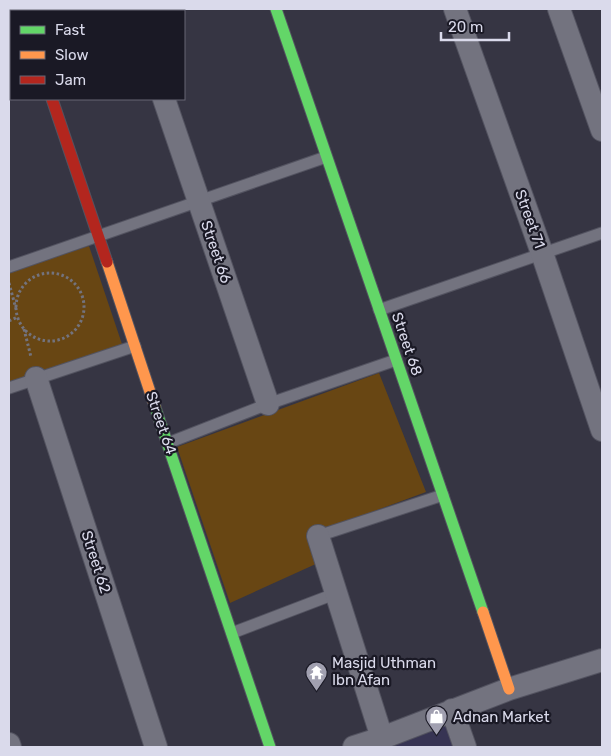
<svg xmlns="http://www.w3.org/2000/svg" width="611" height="756" viewBox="0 0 611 756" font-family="Rubik,sans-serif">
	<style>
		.built { fill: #373453 }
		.green { fill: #684613 }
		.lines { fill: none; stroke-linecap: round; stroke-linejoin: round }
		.lane-casing { stroke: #535360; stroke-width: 13 }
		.street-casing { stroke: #535360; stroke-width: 24 }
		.fast-casing { stroke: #535360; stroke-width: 13 }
		.slow-casing { stroke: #535360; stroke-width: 13 }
		.jam-casing { stroke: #535360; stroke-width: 13 }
		.path { stroke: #73737e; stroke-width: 3; stroke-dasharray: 2.5 2.5; stroke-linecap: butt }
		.lane { stroke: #73737f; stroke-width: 11 }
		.street { stroke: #73737f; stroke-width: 22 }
		.fast { stroke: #63d668; stroke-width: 11 }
		.slow { stroke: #ff974d; stroke-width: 11 }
		.jam { stroke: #b3261e; stroke-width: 11 }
		.labels { text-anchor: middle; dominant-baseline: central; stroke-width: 4.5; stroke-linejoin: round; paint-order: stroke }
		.street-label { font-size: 15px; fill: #dadaeb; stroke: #1a1925 }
		.poi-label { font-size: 15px; fill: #dadaeb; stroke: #1a1925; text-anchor: start }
	</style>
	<rect width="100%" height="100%" fill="#363543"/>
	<path class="built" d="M 449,724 L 458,747 L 391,747 Z"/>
	<path class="green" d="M 89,246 L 123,347 L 9,385 L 9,272 Z
		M 379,373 L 426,492 L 312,534 L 318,563 L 230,603 L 177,447 Z"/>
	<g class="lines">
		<defs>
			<path id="lane" d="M 9,267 L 326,157
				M 379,310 L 602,233
				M 9,388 L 135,346
				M 168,443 L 268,404 L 396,360
				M 318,536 L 443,495
				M 232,633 L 337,593"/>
			<path id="street" d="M 21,9 L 22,11
				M 135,9 L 135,11
				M 455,9 L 542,253 L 602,430
				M 559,9 L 602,130
				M 164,99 L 268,404
				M 36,378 L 156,747
				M 318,536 L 382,738
				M 452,710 L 465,747
				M 9,744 L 10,747
				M 354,747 L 382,738 L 509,689 L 602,660"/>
			<path id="fast" d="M 276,9 L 483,612
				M 155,407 L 270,747"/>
			<path id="slow" d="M 107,262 L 155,407
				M 483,612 L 509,689"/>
			<path id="jam" d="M 52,99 L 107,262"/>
		</defs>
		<use href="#lane" class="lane-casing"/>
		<use href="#street" class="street-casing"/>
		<use href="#fast" class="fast-casing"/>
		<use href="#slow" class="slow-casing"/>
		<use href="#jam" class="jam-casing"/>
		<path class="path" d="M16 307a34 34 0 1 1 68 0a34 34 0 1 1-68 0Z
			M 9,283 L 16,309
			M 9,321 L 18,317
			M 24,329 L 31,357"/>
		<use href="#lane" class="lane"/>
		<use href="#street" class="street"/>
		<use href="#fast" class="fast"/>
		<use href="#slow" class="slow"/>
		<use href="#jam" class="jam"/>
	</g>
	<defs>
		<symbol id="temple-pin" viewBox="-11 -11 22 30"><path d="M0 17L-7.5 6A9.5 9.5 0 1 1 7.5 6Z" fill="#a1a0b0" stroke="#1a1925"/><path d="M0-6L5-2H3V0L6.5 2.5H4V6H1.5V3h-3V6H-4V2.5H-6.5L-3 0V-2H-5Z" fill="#fff"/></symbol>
		<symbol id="shop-pin" viewBox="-11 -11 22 30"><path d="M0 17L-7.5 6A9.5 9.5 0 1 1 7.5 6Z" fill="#a1a0b0" stroke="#1a1925"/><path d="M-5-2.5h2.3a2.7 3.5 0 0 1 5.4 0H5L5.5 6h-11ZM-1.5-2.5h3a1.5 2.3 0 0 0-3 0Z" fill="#fff"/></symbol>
	</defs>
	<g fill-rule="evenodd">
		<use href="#temple-pin" x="304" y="660" width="25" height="34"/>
		<use href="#shop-pin" x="424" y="704" width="25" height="34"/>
	</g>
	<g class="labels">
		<g class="street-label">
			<text transform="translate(530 219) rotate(70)">Street 71</text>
			<text transform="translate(216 252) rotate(71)">Street 66</text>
			<text transform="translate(407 344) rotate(71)">Street 68</text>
			<text transform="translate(161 423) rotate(71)">Street 64</text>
			<text transform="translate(96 562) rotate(72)">Street 62</text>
		</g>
		<g class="poi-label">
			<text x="332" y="663">Masjid Uthman<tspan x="332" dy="17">Ibn Afan</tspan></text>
			<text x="453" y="717">Adnan Market</text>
		</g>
	</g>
	<rect width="611" height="756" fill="none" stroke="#dadaeb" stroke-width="20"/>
	<rect x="10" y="10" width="175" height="90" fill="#1a1925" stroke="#676674"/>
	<rect x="20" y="26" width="25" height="8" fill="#63d668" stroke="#676674"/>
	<text x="55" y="35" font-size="15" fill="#dadaeb">Fast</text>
	<rect x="20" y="51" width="25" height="8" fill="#ff974d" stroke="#676674"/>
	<text x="55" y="60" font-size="15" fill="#dadaeb">Slow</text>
	<rect x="20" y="76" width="25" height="8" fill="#b3261e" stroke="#676674"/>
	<text x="55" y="85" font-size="15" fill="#dadaeb">Jam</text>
	<path d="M441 32v8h68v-8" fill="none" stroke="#dadaeb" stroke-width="2.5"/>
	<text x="448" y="32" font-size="15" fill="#dadaeb" stroke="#1a1925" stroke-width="4" paint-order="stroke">20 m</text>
</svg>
